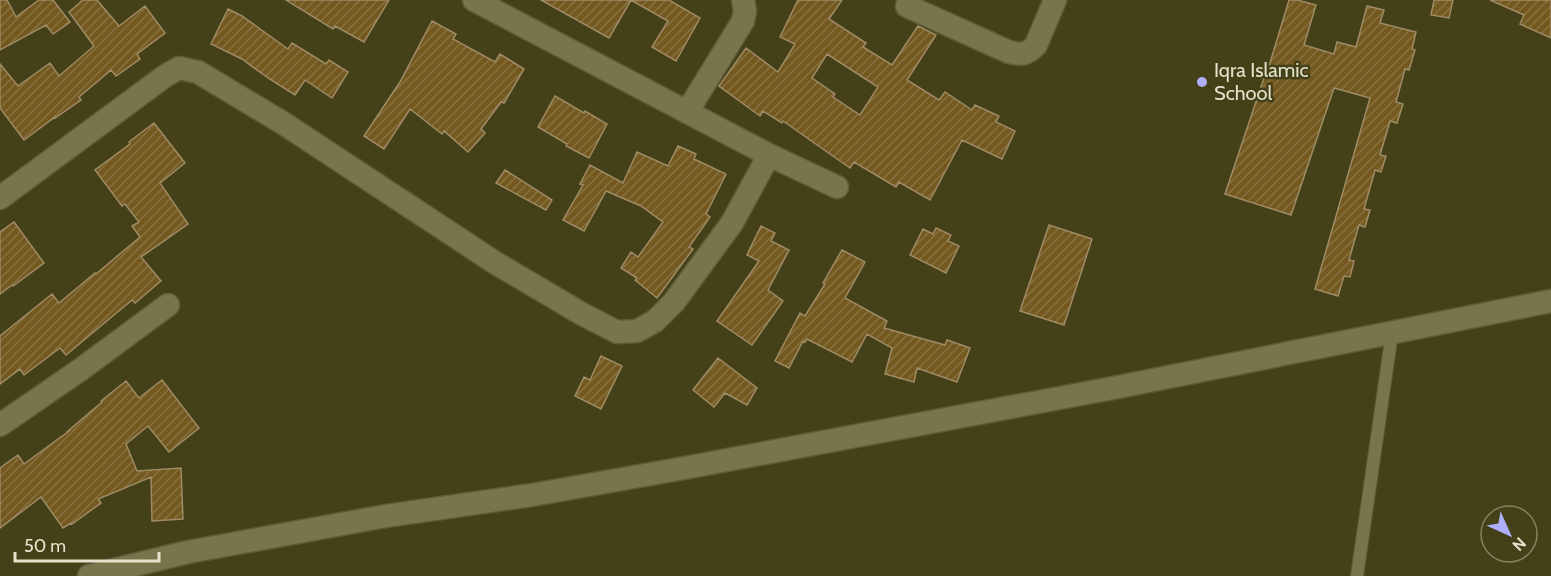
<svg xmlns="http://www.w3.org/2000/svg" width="1551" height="576" viewBox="0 0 1551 576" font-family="Cabin,sans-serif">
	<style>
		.building { fill: url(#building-hatch); stroke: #9f8b65; stroke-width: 1.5; fill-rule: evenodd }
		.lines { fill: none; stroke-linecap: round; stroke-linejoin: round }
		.service-casing { stroke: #5f5b39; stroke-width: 14 }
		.minor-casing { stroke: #5f5b39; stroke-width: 25 }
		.service { stroke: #78744b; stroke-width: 12 }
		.minor { stroke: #78744b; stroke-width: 22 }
		.poi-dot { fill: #afaefa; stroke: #444018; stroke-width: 2 }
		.labels { text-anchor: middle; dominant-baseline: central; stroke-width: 5; stroke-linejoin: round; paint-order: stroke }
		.poi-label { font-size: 20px; fill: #e4e2cc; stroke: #444018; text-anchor: start }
	</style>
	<defs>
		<pattern id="building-hatch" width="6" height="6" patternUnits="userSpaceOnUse" patternTransform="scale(1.5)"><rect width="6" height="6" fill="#735920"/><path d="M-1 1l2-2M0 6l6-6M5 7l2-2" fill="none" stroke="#87713f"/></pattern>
	</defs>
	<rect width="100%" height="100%" fill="#444018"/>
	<path class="building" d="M 0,0 L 7,0 L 16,17 L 39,0 L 53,0 L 70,22 L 53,34 L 46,25 L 0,50 Z
		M 83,0 L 97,0 L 119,26 L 145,6 L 165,33 L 137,54 L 140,59 L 116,76 L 111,70 L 79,97 L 81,100 L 55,118 L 55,117 L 24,140 L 0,108 L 0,64 L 18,86 L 50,63 L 59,76 L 94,46 L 69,12 Z
		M 286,0 L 389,0 L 364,42 L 335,26 L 333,29 Z
		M 541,0 L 669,0 L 700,18 L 676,61 L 652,47 L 668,21 L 631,0 L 609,38 Z
		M 798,0 L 842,0 L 829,19 L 866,43 L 863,47 L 892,65 L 918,26 L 936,35 L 907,80 L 939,100 L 945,92 L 972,110 L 975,105 L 999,116 L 996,122 L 1015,131 L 1002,159 L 962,140 L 930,200 L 899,182 L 896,187 L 854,162 L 850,168 L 783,121 L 782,123 L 763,111 L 760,116 L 719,86 L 746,48 L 778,72 L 795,44 L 780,37 ZM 827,54 L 878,87 L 860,115 L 833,97 L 835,94 L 812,78 Z
		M 1289,0 L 1297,0 L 1316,5 L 1304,45 L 1334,54 L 1337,42 L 1356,47 L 1367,6 L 1384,10 L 1380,23 L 1416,32 L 1412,49 L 1415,50 L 1409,70 L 1405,69 L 1396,102 L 1403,104 L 1397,123 L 1390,121 L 1380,155 L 1386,156 L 1381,172 L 1375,170 L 1364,209 L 1370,210 L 1365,227 L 1359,225 L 1349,260 L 1354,261 L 1350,277 L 1344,276 L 1338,296 L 1315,289 L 1370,98 L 1334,88 L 1291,215 L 1225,194 L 1265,75 L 1266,76 Z
		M 1434,0 L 1453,0 L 1449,18 L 1431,15 Z
		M 1490,0 L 1551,0 L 1551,38 L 1520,24 L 1524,15 Z
		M 228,9 L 242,16 L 288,49 L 292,43 L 326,64 L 329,60 L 348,72 L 332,98 L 305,80 L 295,95 L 268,78 L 242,59 L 211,44 Z
		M 432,21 L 456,34 L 453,39 L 495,62 L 500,54 L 524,69 L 504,103 L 501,102 L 481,129 L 485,133 L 468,152 L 444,131 L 442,134 L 410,109 L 384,149 L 364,136 L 400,82 Z
		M 555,96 L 584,113 L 585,111 L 607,124 L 589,158 L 566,146 L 567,144 L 538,127 Z
		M 154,123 L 185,163 L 160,183 L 188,224 L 141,257 L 161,281 L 135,303 L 132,300 L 66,355 L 60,348 L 24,375 L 20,369 L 0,384 L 0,336 L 52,294 L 59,303 L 95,273 L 96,274 L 140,237 L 132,226 L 139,222 L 125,204 L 122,206 L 95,170 L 130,144 L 129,142 Z
		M 678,146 L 696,154 L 694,159 L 726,174 L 706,214 L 710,217 L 689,247 L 693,249 L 657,298 L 635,280 L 637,278 L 621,268 L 631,252 L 638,257 L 663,222 L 641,206 L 606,191 L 584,231 L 563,220 L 583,185 L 580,184 L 590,165 L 623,183 L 637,152 L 668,166 Z
		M 505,170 L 552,200 L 546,210 L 496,183 Z
		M 14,222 L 44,263 L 13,286 L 12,285 L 0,294 L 0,232 Z
		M 1049,225 L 1092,239 L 1064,325 L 1020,311 Z
		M 761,226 L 775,233 L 771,241 L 789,250 L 768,290 L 783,301 L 752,345 L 717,321 L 759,261 L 747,255 Z
		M 936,228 L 951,235 L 948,241 L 959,246 L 946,273 L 910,255 L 923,229 L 933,234 Z
		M 842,250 L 865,262 L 845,298 L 887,321 L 884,328 L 945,345 L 947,340 L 970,348 L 957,382 L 917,368 L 914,382 L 885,374 L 892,348 L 867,334 L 852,362 L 807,339 L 805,342 L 803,341 L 789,368 L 775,361 L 800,313 L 805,316 L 825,284 L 823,283 Z
		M 601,356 L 622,366 L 601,409 L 575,396 L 584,377 L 590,380 Z
		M 718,358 L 757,388 L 747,405 L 725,393 L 714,407 L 693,390 Z
		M 162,380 L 199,428 L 169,452 L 148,426 L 126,444 L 137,471 L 181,468 L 183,519 L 152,521 L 151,477 L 98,499 L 101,503 L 72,524 L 71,523 L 63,528 L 41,497 L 0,528 L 0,468 L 18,455 L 24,464 L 69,431 L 68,431 L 102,402 L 101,401 L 126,381 L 139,398 Z"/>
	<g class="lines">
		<defs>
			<path id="service" d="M 1357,576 L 1392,333"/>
			<path id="minor" d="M 474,0 L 769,155 L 837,187
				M 907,6 L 1009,52 C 1021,55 1027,55 1036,45 L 1055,0
				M 687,112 L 743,21 L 745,11 L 743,0
				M 0,198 L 165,76 L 179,68 L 198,72 L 283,123 L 494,262 L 582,314 L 617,332 L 637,331 L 655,321 L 674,302 L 732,223 L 769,155
				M 0,425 L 80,370 L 168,305
				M 89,576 L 188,552 L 386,516 L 532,495 L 679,469 L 1113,388 L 1551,301"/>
		</defs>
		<use href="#service" class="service-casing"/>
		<use href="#minor" class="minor-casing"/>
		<use href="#service" class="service"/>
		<use href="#minor" class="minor"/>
	</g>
	<circle class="poi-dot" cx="1202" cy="82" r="6"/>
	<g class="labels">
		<g class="poi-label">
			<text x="1214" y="70">Iqra Islamic<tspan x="1214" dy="23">School</tspan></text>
		</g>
	</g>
	<g transform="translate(1509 534) rotate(135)"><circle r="28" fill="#444018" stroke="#848160" stroke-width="1.5"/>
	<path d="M0-4.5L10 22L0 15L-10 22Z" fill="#afaefa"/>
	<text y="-9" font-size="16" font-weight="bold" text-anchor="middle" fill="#e4e2cc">N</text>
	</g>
	<path d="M15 552v9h144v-9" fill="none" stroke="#e4e2cc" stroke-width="3"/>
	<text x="24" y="552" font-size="18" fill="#e4e2cc" stroke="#444018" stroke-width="4.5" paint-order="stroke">50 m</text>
</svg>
